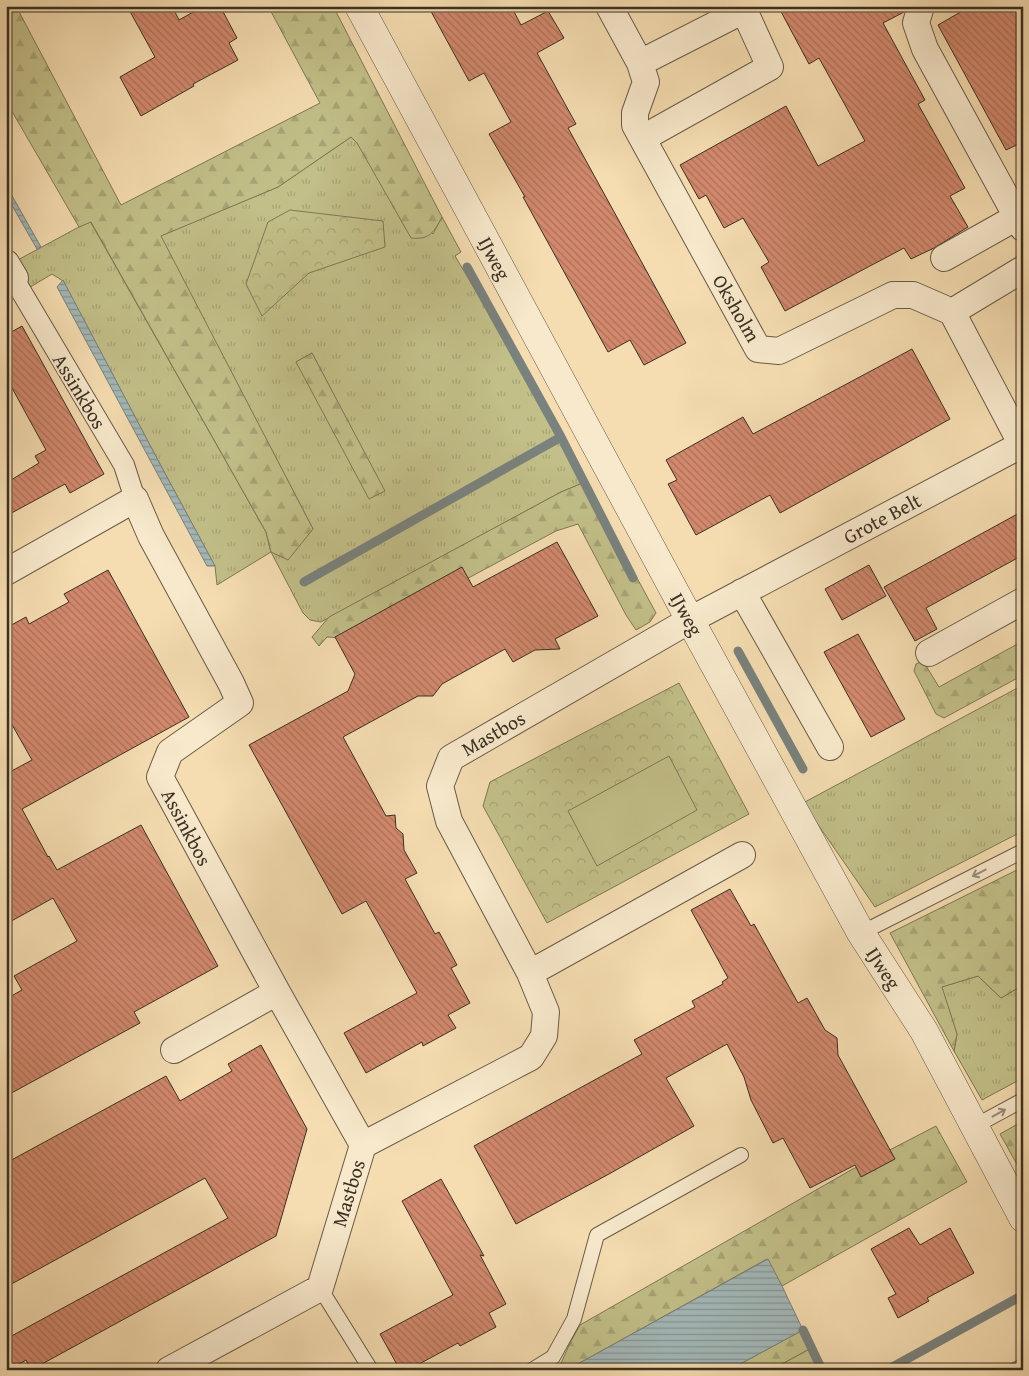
<svg xmlns="http://www.w3.org/2000/svg" width="1029" height="1376" viewBox="0 0 1029 1376" font-family="'Gentium Book Plus',serif">
	<style>
		.grass { fill: url(#grass-tufts); stroke: #7e7856; fill-rule: evenodd }
		.forest { fill: url(#forest-firs); stroke: #7e7856 }
		.park { fill: url(#park-crowns); stroke: #7e7856 }
		.pitch { fill: #c2bf88; stroke: #7e7856 }
		.water { fill: url(#water-rules); stroke: #79827d }
		.lines { fill: none; stroke-linecap: round; stroke-linejoin: round }
		.stream { stroke: #79827d; stroke-width: 9 }
		.building { fill: url(#building-back-hatch); stroke: #3a3024 }
		.service-casing { stroke: #695b47; stroke-width: 16 }
		.pedestrian-casing { stroke: #695b47; stroke-width: 22 }
		.minor-casing { stroke: #695b47; stroke-width: 28 }
		.tertiary-casing { stroke: #695b47; stroke-width: 29 }
		.service { stroke: #f8e9cc; stroke-width: 14 }
		.pedestrian { stroke: #f8e9cc; stroke-width: 20 }
		.minor { stroke: #f8e9cc; stroke-width: 26 }
		.tertiary { stroke: #f8e9cc; stroke-width: 28 }
		.oneway { stroke: #998c78 }
		.labels { text-anchor: middle; dominant-baseline: central; stroke-width: 4; stroke-linejoin: round; paint-order: stroke }
		.street-label { font-size: 20px; fill: #3a3024; stroke: #f8e9cc }
	</style>
	<defs>
		<pattern id="grass-tufts" width="24" height="20" patternUnits="userSpaceOnUse" patternTransform="scale(1.25)"><rect width="24" height="20" fill="#c2bf88"/><path d="M3 7l-1-3M5 7V3M7 7l1-3M15 17l-1-3M17 17v-4M19 17l1-3" fill="none" stroke="#a7a475"/></pattern>
		<pattern id="forest-firs" width="22" height="20" patternUnits="userSpaceOnUse" patternTransform="scale(1.25)"><rect width="22" height="20" fill="#c2bf88"/><path d="M5 1l3.5 6h-7zM16 11l3.5 6h-7z" fill="#a7a475"/></pattern>
		<pattern id="park-crowns" width="20" height="18" patternUnits="userSpaceOnUse" patternTransform="scale(1.25)"><rect width="20" height="18" fill="#c2bf88"/><path d="M2 6a3 3 0 1 1 6 0M12 15a3 3 0 1 1 6 0" fill="none" stroke="#a7a475"/></pattern>
		<pattern id="water-rules" width="6" height="5" patternUnits="userSpaceOnUse" patternTransform="scale(1.25)"><rect width="6" height="5" fill="#a3b8b8"/><path d="M0 2.5h6" fill="none" stroke="#869695"/></pattern>
		<pattern id="building-back-hatch" width="6" height="6" patternUnits="userSpaceOnUse" patternTransform="scale(1.25)"><rect width="6" height="6" fill="#d2886d"/><path d="M-1 5l2 2M0 0l6 6M5-1l2 2" fill="none" stroke="#ab7059"/></pattern>
	</defs>
	<rect width="100%" height="100%" fill="#f5ddb1"/>
	<filter id="stains"><feTurbulence type="fractalNoise" baseFrequency=".004" numOctaves="4"/><feColorMatrix values="0 0 0 0 .2 0 0 0 0 .09 0 0 0 0 .02 0 0 0 .5 -.17"/></filter>
	<radialGradient id="worn" r=".72"><stop offset=".6" stop-color="#630" stop-opacity="0"/><stop offset="1" stop-color="#630" stop-opacity=".3"/></radialGradient>
	<path class="grass" d="M 351,137 L 357,143 L 433,234 L 442,217 L 461,252 L 455,256 L 544,406 L 585,482 L 561,492 L 321,622 L 310,620 L 303,613 L 271,552 L 217,585 L 215,566 L 161,466 L 63,281 L 52,274 L 27,289 L 14,262 L 90,221 L 266,532 L 271,552 L 313,529 L 160,236 L 278,187 ZM 312,353 L 384,491 L 296,362 Z
		M 1023,685 L 1023,831 L 875,907 L 803,803 Z
		M 978,976 L 1001,998 L 1023,985 L 1023,1078 L 982,1100 L 954,1051 L 957,1034 L 941,987 Z
		M 813,1347 L 827,1370 L 771,1370 Z
		M 1023,1357 L 1023,1370 L 999,1370 Z"/>
	<path class="forest" d="M 6,6 L 16,6 L 121,205 L 320,103 L 268,6 L 333,6 L 442,217 C 434,232 430,240 411,238 L 357,143 L 351,137 L 278,187 L 161,236 L 313,529 L 288,560 L 271,552 L 266,532 L 91,222 L 79,227 L 6,101 Z
		M 312,353 L 385,491 L 369,499 L 296,362 Z
		M 585,482 L 656,613 L 650,622 L 636,630 L 626,615 L 578,524 L 556,531 L 349,642 L 342,638 L 327,637 L 319,646 L 312,637 L 329,617 L 561,492 Z
		M 1023,641 L 1023,675 L 944,718 L 936,714 L 914,671 L 916,664 L 923,661 L 939,687 Z
		M 1023,867 L 1023,985 L 1001,998 L 978,976 L 942,987 L 957,1034 L 954,1051 L 890,933 Z
		M 1023,1121 L 1023,1175 L 1000,1134 Z
		M 936,1126 L 967,1182 L 782,1286 L 767,1259 L 567,1370 L 558,1370 L 570,1343 L 580,1325 L 851,1170 Z
		M 803,1330 L 813,1347 L 771,1370 L 729,1370 Z"/>
	<path class="park" d="M 290,210 L 383,221 L 385,247 L 309,273 L 262,316 L 246,284 L 268,222 Z
		M 679,683 L 749,814 L 547,923 L 483,806 L 490,782 Z"/>
	<path class="pitch" d="M 669,756 L 697,810 L 597,866 L 568,811 Z"/>
	<path class="water" d="M 6,185 L 41,247 L 37,249 L 6,195 Z
		M 63,280 L 161,466 L 215,566 L 207,566 L 57,287 Z
		M 768,1259 L 782,1286 L 803,1330 L 729,1370 L 567,1370 Z"/>
	<g class="lines">
		<path class="stream" d="M 467,267 L 561,437
			M 304,582 L 561,437 L 633,578
			M 738,651 L 803,769
			M 803,1330 L 822,1370
			M 887,1370 L 1023,1295"/>
	</g>
	<path class="building" d="M 127,6 L 172,6 L 179,20 L 204,6 L 220,6 L 237,38 L 229,43 L 238,60 L 193,84 L 194,86 L 141,116 L 120,77 L 155,57 Z
		M 428,6 L 511,6 L 521,25 L 548,11 L 564,38 L 537,53 L 576,124 L 568,128 L 686,343 L 644,365 L 630,340 L 608,352 L 523,197 L 525,197 L 489,134 L 511,122 L 484,73 L 469,81 Z
		M 778,6 L 905,6 L 904,12 L 883,23 L 925,100 L 918,104 L 965,188 L 950,196 L 968,227 L 934,248 L 911,259 L 904,248 L 785,311 L 761,267 L 769,262 L 743,218 L 724,228 L 706,195 L 699,199 L 680,165 L 786,106 L 818,166 L 865,141 L 819,58 L 809,64 Z
		M 971,6 L 1023,6 L 1023,142 L 1006,150 L 938,25 Z
		M 22,326 L 104,474 L 70,493 L 65,484 L 6,516 L 6,483 L 39,463 L 35,456 L 46,450 L 6,377 L 6,335 Z
		M 912,349 L 950,419 L 780,513 L 770,495 L 696,535 L 668,484 L 677,480 L 666,460 L 743,417 L 753,434 Z
		M 1023,511 L 1023,555 L 926,608 L 937,629 L 915,641 L 884,587 Z
		M 557,542 L 598,616 L 555,639 L 560,649 L 535,650 L 513,662 L 505,649 L 442,684 L 433,696 L 418,696 L 343,737 L 386,816 L 395,815 L 396,828 L 403,834 L 404,850 L 417,873 L 405,879 L 435,934 L 439,932 L 457,965 L 451,968 L 470,1003 L 448,1015 L 456,1028 L 423,1046 L 422,1042 L 366,1073 L 344,1033 L 417,993 L 366,901 L 342,914 L 249,745 L 348,691 L 355,674 L 335,637 L 462,567 L 473,587 Z
		M 869,565 L 886,596 L 842,620 L 825,589 Z
		M 108,570 L 189,717 L 22,809 L 48,857 L 49,856 L 57,870 L 141,825 L 218,966 L 134,1012 L 140,1023 L 6,1096 L 6,999 L 22,990 L 14,976 L 77,941 L 53,898 L 6,924 L 6,774 L 32,760 L 6,714 L 6,628 L 26,617 L 29,624 L 69,602 L 64,594 Z
		M 858,634 L 905,719 L 871,737 L 824,652 Z
		M 730,889 L 751,926 L 754,924 L 798,1003 L 807,998 L 825,1030 L 837,1038 L 838,1055 L 895,1159 L 861,1177 L 855,1165 L 810,1188 L 783,1138 L 773,1143 L 751,1100 L 744,1077 L 727,1044 L 666,1078 L 694,1126 L 609,1174 L 516,1224 L 474,1146 L 642,1054 L 634,1040 L 695,1007 L 692,1001 L 723,984 L 722,982 L 728,978 L 691,910 Z
		M 261,1045 L 307,1129 L 276,1236 L 31,1370 L 26,1360 L 9,1370 L 6,1370 L 6,1339 L 228,1218 L 205,1178 L 6,1287 L 6,1163 L 166,1076 L 180,1101 L 232,1071 L 228,1064 Z
		M 441,1179 L 484,1256 L 480,1255 L 506,1304 L 489,1313 L 496,1327 L 460,1346 L 458,1343 L 408,1370 L 400,1370 L 380,1334 L 453,1295 L 402,1201 Z
		M 909,1228 L 920,1245 L 950,1228 L 974,1273 L 927,1298 L 929,1301 L 898,1318 L 888,1298 L 896,1294 L 871,1249 Z"/>
	<g class="lines">
		<defs>
			<path id="service" d="M 861,933 L 1023,851
				M 975,1126 L 1023,1100
				M 320,1288 L 371,1370
				M 532,1370 L 553,1357 L 574,1319 L 597,1235 L 741,1155"/>
			<path id="pedestrian" d="M 18,286 L 124,465 L 135,499"/>
			<path id="minor" d="M 609,6 L 640,63 L 646,82 L 635,113 L 635,125 L 758,349 L 779,351 L 893,295 L 913,295 L 952,312 L 1023,447
				M 921,6 L 916,23 L 925,49 L 1023,228
				M 640,63 L 744,10 L 770,67 L 643,138
				M 944,258 L 1017,217
				M 6,263 L 15,278 L 6,282
				M 952,312 L 1023,269
				M 6,572 L 135,499 L 151,536 L 231,683 L 240,703 L 170,752 L 160,777 L 277,992 L 363,1145
				M 742,592 L 830,747
				M 929,653 L 1023,601
				M 530,973 L 742,855
				M 174,1050 L 277,992
				M 169,1370 L 320,1288 L 363,1145 L 531,1057 L 544,1036 L 546,1012 L 530,973 L 449,821 L 440,786 L 451,758 L 690,620 L 1023,444"/>
			<path id="tertiary" d="M 359,6 L 690,620 L 861,933 L 924,1031 L 1023,1218"/>
		</defs>
		<use href="#service" class="service-casing"/>
		<use href="#pedestrian" class="pedestrian-casing"/>
		<use href="#minor" class="minor-casing"/>
		<use href="#tertiary" class="tertiary-casing"/>
		<use href="#service" class="service"/>
		<use href="#pedestrian" class="pedestrian"/>
		<use href="#minor" class="minor"/>
		<use href="#tertiary" class="tertiary"/>
	</g>
	<defs><path id="oneway-shaft" d="M-6 0H5M1.5-3L5.5 0L1.5 3" fill="none" stroke-width="1.6" stroke-linecap="round" stroke-linejoin="round" transform="scale(1.25)"/></defs>
	<g class="oneway">
		<use href="#oneway-shaft" transform="translate(979 873) rotate(153)"/>
		<use href="#oneway-shaft" transform="translate(999 1113) rotate(-29)"/>
	</g>
	<g class="labels">
		<g class="street-label">
			<text transform="translate(495 258) rotate(62)">IJweg</text>
			<text transform="translate(737 308) rotate(60)">Oksholm</text>
			<text transform="translate(80 391) rotate(59)">Assinkbos</text>
			<text transform="translate(882 518) rotate(-28)">Grote Belt</text>
			<text transform="translate(687 614) rotate(61)">IJweg</text>
			<text transform="translate(493 733) rotate(-30)">Mastbos</text>
			<text transform="translate(187 827) rotate(62)">Assinkbos</text>
			<text transform="translate(884 968) rotate(57)">IJweg</text>
			<text transform="translate(348 1193) rotate(-73)">Mastbos</text>
		</g>
	</g>
	<rect width="1029" height="1376" fill="none" stroke="#f5ddb1" stroke-width="25"/>
	<rect x="8" y="8" width="1014" height="1361" fill="none" stroke="#3a3024" stroke-width="2.5"/>
	<rect x="12" y="12" width="1004" height="1351" fill="none" stroke="#3a3024"/>
	<rect width="100%" height="100%" filter="url(#stains)"/>
	<rect width="100%" height="100%" fill="url(#worn)"/>
</svg>
